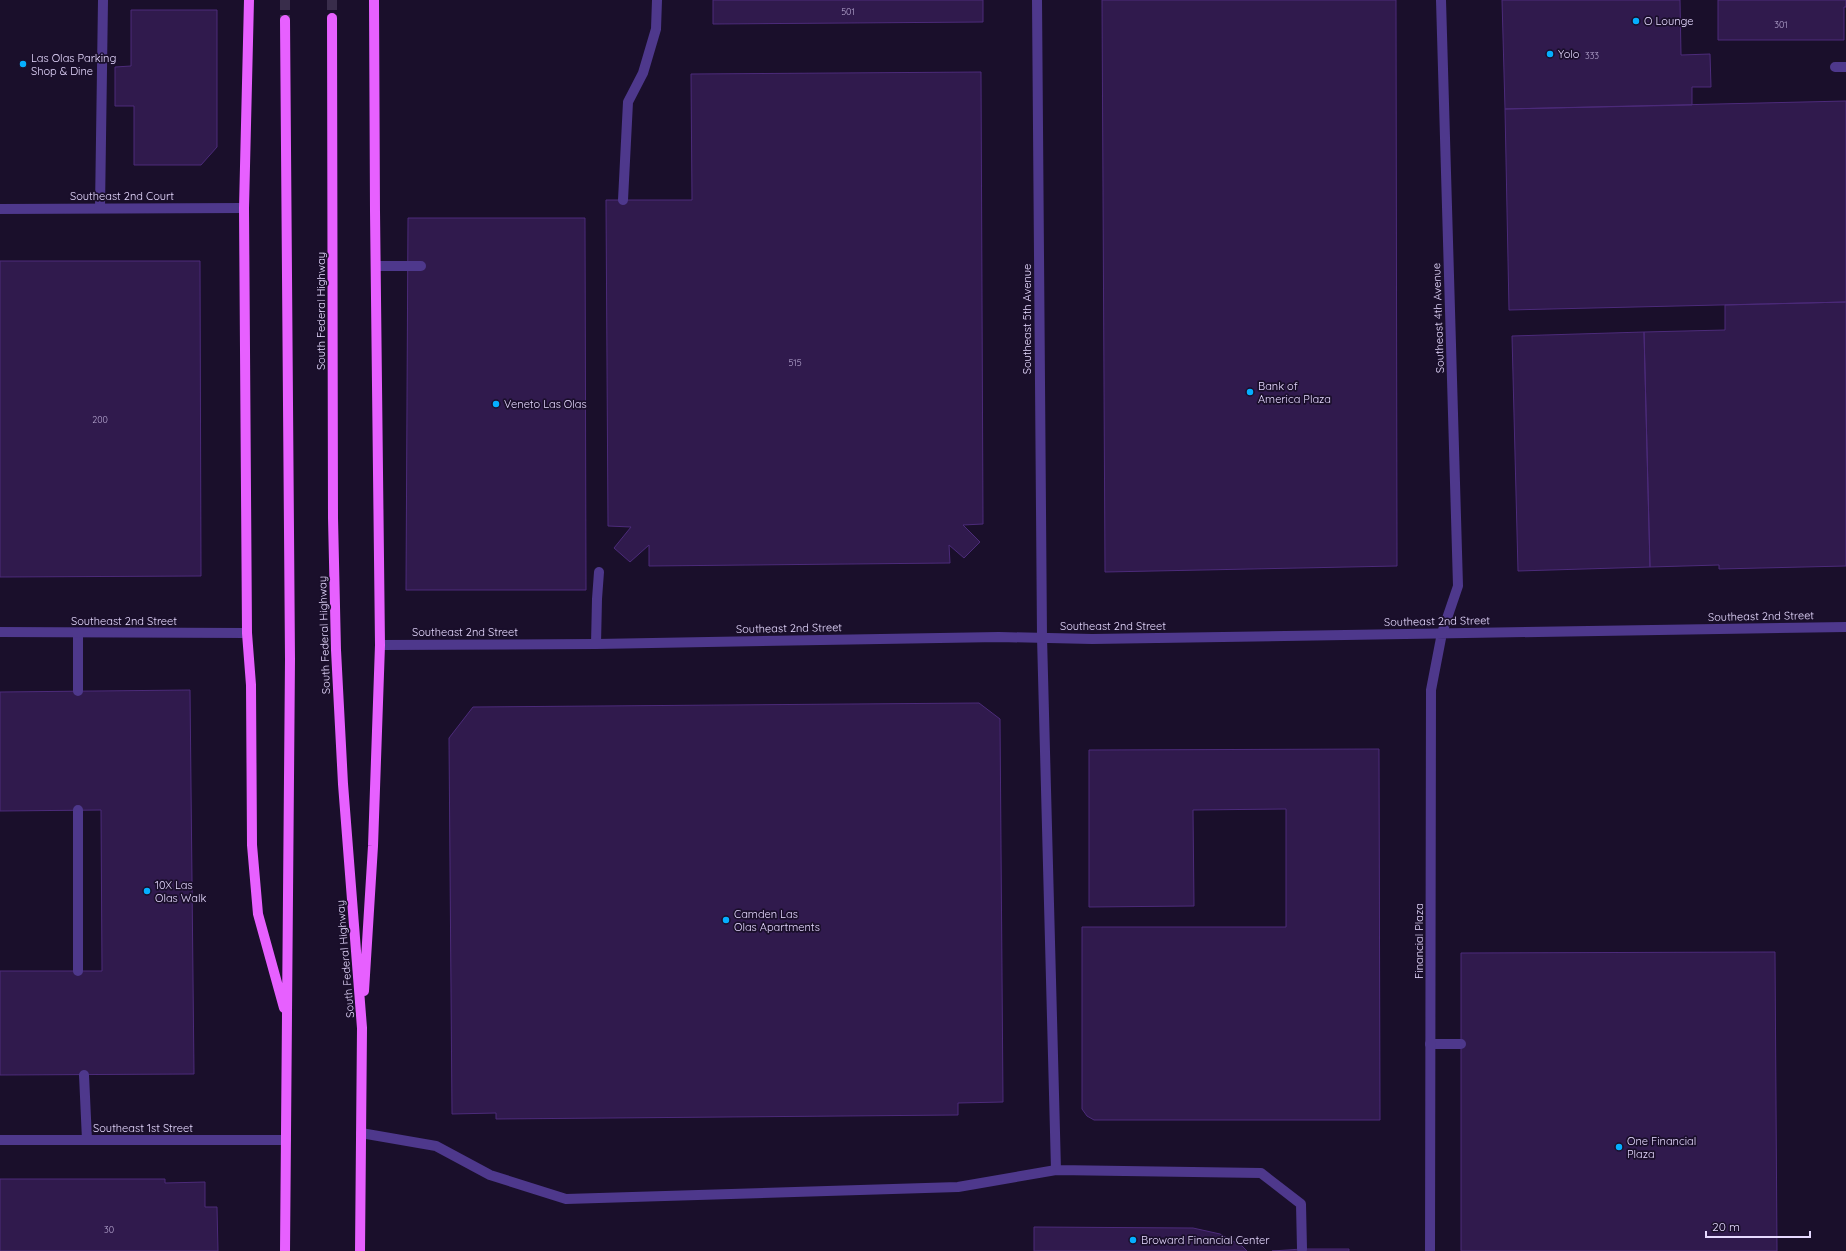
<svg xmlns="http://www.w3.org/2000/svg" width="1846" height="1251" viewBox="0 0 1846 1251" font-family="Quicksand,sans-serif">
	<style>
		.building { fill: #301a4d; stroke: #4c2b7a }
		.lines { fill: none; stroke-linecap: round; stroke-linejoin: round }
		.primary-tunnel { stroke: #392d4b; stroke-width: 10; stroke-dasharray: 10 5; stroke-linecap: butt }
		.service { stroke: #4e388c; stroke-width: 10 }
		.minor { stroke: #4e388c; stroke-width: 10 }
		.primary { stroke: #e760ff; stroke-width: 10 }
		.poi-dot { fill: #05afff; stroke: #1a0f2b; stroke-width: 1.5 }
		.labels { text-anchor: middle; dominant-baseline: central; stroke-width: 3.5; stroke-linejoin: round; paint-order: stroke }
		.number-label { font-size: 9px; fill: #b8a9d2 }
		.poi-label { font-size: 11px; fill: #e6d9ff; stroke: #1a0f2b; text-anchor: start }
		.street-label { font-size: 11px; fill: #e6d9ff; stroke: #1a0f2b }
	</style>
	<rect width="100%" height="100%" fill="#1a0f2b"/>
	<path class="building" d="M 713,0 L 983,0 L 983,22 L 713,24 Z
		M 1102,0 L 1396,0 L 1397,566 L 1105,572 Z
		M 1502,0 L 1680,0 L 1681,55 L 1710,54 L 1711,87 L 1692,87 L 1692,105 L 1505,109 Z
		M 1718,0 L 1846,0 L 1846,7 L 1844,7 L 1844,40 L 1718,40 Z
		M 131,10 L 217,10 L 217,147 L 201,165 L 134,165 L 134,106 L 115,106 L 115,67 L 131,66 Z
		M 981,72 L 983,524 L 963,525 L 980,542 L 964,558 L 949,545 L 950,563 L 649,566 L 649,545 L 630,562 L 614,548 L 631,527 L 608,526 L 606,200 L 692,200 L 691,74 Z
		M 1846,101 L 1846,302 L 1509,310 L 1505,109 Z
		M 408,218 L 585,218 L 586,590 L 406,590 Z
		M 0,261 L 200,261 L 201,576 L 0,577 Z
		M 1846,302 L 1846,566 L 1719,569 L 1719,565 L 1650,567 L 1644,332 L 1725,330 L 1725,305 Z
		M 1644,332 L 1650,567 L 1518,571 L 1512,336 Z
		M 190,690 L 194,1074 L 0,1075 L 0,971 L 102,971 L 101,810 L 0,811 L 0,692 Z
		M 979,703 L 1000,719 L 1003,1102 L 958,1103 L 958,1115 L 496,1119 L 496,1113 L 452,1114 L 449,738 L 473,707 Z
		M 1379,749 L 1380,1120 L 1094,1120 L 1087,1116 L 1082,1109 L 1082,927 L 1286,927 L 1286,809 L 1193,810 L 1194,906 L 1089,907 L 1089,750 Z
		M 1775,952 L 1777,1251 L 1461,1251 L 1461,953 Z
		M 0,1179 L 165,1179 L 165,1183 L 205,1182 L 205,1207 L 217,1207 L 218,1251 L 0,1251 Z
		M 1034,1227 L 1193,1228 L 1220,1234 L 1242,1246 L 1247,1251 L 1034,1251 Z
		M 1302,1249 L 1349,1249 L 1349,1251 L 1272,1251 Z"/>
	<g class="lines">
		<path class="primary-tunnel" d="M 285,0 L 285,20
			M 332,0 L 332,18"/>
		<path class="service" d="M 1835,67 L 1846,67
			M 623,200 L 628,102 L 643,73 L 656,29 L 657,0
			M 100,208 L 103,0
			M 376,266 L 421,266
			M 78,633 L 78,691
			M 1042,637 L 1056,1170 L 1261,1173 L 1301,1204 L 1302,1249
			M 596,644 L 597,599 L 599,572
			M 78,971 L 78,810
			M 1430,1044 L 1461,1044
			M 84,1075 L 87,1140
			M 361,1133 L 436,1146 L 490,1175 L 566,1199 L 958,1187 L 1056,1170"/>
		<path class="minor" d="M 1037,0 L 1042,637
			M 0,209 L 244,208
			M 0,632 L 247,633
			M 380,645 L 596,644 L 999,637 L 1092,639 L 1846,627
			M 0,1140 L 286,1140
			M 1430,1251 L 1431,690 L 1442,633 L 1458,586 L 1441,0"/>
		<path class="primary" d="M 249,0 L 244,208 L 247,633 L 251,685 L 252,845 L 258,914 L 284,1008
			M 332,18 L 333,518 L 336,650 L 343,784 L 362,1028 L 360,1251
			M 364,991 L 373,846 L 380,645 L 375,211 L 374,0
			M 285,1251 L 290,659 L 285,20"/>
	</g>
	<g class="poi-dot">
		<circle cx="1636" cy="21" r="4"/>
		<circle cx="1550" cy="54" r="4"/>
		<circle cx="23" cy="64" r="4"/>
		<circle cx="1250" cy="392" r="4"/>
		<circle cx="496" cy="404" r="4"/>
		<circle cx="147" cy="891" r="4"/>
		<circle cx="726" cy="920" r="4"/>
		<circle cx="1619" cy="1147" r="4"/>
		<circle cx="1133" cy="1240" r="4"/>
	</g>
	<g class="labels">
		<g class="number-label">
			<text x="848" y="11">501</text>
			<text x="1781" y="24">301</text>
			<text x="1592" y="55">333</text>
			<text x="795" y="362">515</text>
			<text x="100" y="419">200</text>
			<text x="109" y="1229">30</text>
		</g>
		<g class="poi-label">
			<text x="1644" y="21">O Lounge</text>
			<text x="1558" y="54">Yolo</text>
			<text x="31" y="58">Las Olas Parking<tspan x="31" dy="13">Shop &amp; Dine</tspan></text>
			<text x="1258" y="386">Bank of<tspan x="1258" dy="13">America Plaza</tspan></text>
			<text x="504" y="404">Veneto Las Olas</text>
			<text x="155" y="885">10X Las<tspan x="155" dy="13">Olas Walk</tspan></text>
			<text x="734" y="914">Camden Las<tspan x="734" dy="13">Olas Apartments</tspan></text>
			<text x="1627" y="1141">One Financial<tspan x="1627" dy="13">Plaza</tspan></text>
			<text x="1141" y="1240">Broward Financial Center</text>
		</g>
		<g class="street-label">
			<text x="122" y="196">Southeast 2nd Court</text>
			<text transform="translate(321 311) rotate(-90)">South Federal Highway</text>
			<text transform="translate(1438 318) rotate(-92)">Southeast 4th Avenue</text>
			<text transform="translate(1027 319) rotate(-90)">Southeast 5th Avenue</text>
			<text transform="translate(1761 616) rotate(-1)">Southeast 2nd Street</text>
			<text x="124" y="621">Southeast 2nd Street</text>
			<text transform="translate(1437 621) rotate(-1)">Southeast 2nd Street</text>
			<text x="1113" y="626">Southeast 2nd Street</text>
			<text transform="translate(789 628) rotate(-1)">Southeast 2nd Street</text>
			<text x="465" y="632">Southeast 2nd Street</text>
			<text transform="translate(324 635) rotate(-92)">South Federal Highway</text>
			<text transform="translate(1419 941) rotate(-90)">Financial Plaza</text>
			<text transform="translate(345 959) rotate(-95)">South Federal Highway</text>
			<text x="143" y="1128">Southeast 1st Street</text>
		</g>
	</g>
	<path d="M1706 1231v6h104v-6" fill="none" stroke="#e6d9ff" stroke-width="2"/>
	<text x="1712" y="1231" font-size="12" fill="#e6d9ff" stroke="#1a0f2b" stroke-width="3" paint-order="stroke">20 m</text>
</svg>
